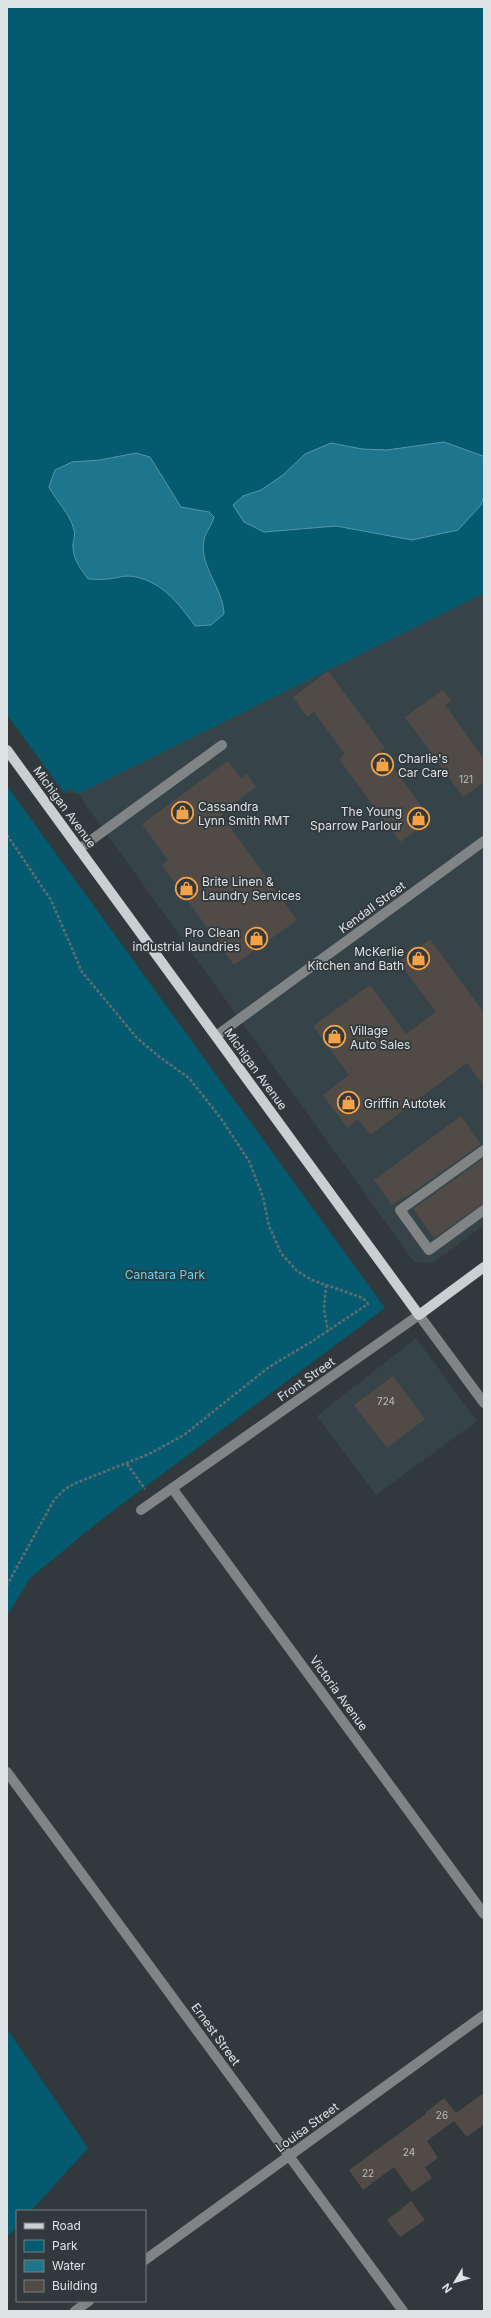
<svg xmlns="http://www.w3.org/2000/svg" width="491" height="2318" viewBox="0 0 491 2318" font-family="Inter,sans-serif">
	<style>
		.built { fill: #364449 }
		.green { fill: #045a6e }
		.water { fill: #1d768d; stroke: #5796a7 }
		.building { fill: #504b46 }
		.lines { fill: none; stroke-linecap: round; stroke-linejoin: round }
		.path { stroke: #656c6f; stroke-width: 2.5; stroke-dasharray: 3 2; stroke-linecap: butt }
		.minor { stroke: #808485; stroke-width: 10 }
		.major { stroke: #c8d0d2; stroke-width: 10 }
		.labels { text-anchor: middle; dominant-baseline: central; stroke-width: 3.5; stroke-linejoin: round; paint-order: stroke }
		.number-label { font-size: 10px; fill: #babcbc }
		.poi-label { font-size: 12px; fill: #dde2e4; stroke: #32393c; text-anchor: start }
		.street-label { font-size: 12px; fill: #dde2e4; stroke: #32393c }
		.park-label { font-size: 12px; fill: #64d4f4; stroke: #32393c }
	</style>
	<rect width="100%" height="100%" fill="#32393c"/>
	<path class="built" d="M 484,593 L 484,1225 L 433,1263 L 414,1262 L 78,794 L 64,793 L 110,765 Z
		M 416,1338 L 477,1421 L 376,1495 L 317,1416 Z"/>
	<path class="green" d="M 7,7 L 484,7 L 484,593 L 78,794 L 73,788 L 64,793 L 7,715 Z
		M 7,786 L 385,1308 L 102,1519 L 30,1578 L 7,1616 Z
		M 7,2029 L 88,2148 L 31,2211 L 17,2211 L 17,2226 L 7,2237 Z"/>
	<path class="water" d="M 444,442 L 483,456 L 484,459 L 484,496 L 481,505 L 458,530 L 412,540 L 336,526 L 264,532 L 244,522 L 233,505 L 243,496 L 261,490 L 283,475 L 305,454 L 331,443 L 362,449 L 387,450 Z
		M 136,453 L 150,457 L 181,507 L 209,512 L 214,517 C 212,525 205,533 204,540 C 199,567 223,587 224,614 L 211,625 L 195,626 C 178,602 159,578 128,576 C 121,576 114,579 107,579 C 101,580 94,579 88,579 C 81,569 74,561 73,548 C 72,542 76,536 74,530 C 70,513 56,501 49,487 L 55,470 L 72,462 L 100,460 Z"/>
	<path class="building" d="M 328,671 L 385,748 L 381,751 L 431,819 L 400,842 L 339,759 L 345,754 L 314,712 L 307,717 L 293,697 Z
		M 443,690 L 451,701 L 445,705 L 484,759 L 484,782 L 463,797 L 405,717 Z
		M 228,761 L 241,778 L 247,774 L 256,787 L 220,813 L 297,920 L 234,965 L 162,865 L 168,860 L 142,824 Z
		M 430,939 L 484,1013 L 484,1086 L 467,1063 L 370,1135 L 358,1119 L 347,1128 L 323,1095 L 349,1075 L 313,1026 L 370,985 L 406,1034 L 436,1012 L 399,962 Z
		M 461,1116 L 481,1144 L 405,1198 L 404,1197 L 392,1205 L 374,1180 Z
		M 484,1158 L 484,1203 L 434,1238 L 413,1209 Z
		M 393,1376 L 425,1419 L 387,1448 L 354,1405 Z
		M 484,2093 L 484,2124 L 467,2137 L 454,2121 L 427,2141 L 438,2158 L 425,2167 L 432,2178 L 412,2192 L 394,2167 L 363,2190 L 349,2170 L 426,2114 L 425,2113 L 444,2098 L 456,2113 Z
		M 411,2201 L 425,2220 L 400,2237 L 387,2220 Z"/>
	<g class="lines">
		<path class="path" d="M 7,835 L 51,900 L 82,972 L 137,1038 L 157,1055 L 189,1078 L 220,1117 L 249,1161 L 263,1197 L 269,1226 L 281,1253 L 297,1271 L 312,1280 L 363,1298 L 368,1304 L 311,1342 L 269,1367 L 184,1435 L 149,1454 L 76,1483 L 65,1489 L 54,1500 L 7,1585
			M 326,1285 L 324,1309 L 328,1331
			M 127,1464 L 145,1489"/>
		<path class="minor" d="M 79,849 L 222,745
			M 216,1036 L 484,841
			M 484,1150 L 400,1210 L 429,1250 L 484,1210
			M 172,1488 L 484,1914
			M 141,1510 L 419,1315 L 484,1403
			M 7,1772 L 403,2311
			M 145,2260 L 484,2015
			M 75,2311 L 89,2301"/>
		<path class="major" d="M 7,750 L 419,1315 L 484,1267"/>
	</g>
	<defs>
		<symbol id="shop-ring" viewBox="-11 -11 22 22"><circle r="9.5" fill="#32393c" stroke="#f6a247" stroke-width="1.5"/><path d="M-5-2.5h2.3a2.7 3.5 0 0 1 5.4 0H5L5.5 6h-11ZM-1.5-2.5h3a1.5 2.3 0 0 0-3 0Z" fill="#f6a247"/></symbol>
	</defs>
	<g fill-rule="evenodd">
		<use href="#shop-ring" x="370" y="752" width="25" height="25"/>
		<use href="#shop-ring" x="170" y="800" width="25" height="25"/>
		<use href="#shop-ring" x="406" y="806" width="25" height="25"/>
		<use href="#shop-ring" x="174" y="876" width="25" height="25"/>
		<use href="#shop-ring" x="244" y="926" width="25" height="25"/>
		<use href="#shop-ring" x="406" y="946" width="25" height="25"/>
		<use href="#shop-ring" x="322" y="1024" width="25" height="25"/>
		<use href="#shop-ring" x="336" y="1090" width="25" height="25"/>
	</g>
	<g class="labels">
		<g class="number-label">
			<text x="466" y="779">121</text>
			<text x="386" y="1401">724</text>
			<text x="442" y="2115">26</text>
			<text x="409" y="2152">24</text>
			<text x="368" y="2173">22</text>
		</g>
		<g class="poi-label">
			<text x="398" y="758">Charlie's<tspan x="398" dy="14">Car Care</tspan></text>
			<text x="198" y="806">Cassandra<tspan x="198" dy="14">Lynn Smith RMT</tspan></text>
			<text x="402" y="811" text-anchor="end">The Young<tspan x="402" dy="14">Sparrow Parlour</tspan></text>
			<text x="202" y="881">Brite Linen &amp;<tspan x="202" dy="14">Laundry Services</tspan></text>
			<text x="240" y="932" text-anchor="end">Pro Clean<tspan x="240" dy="14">industrial laundries</tspan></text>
			<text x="404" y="951" text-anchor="end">McKerlie<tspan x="404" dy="14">Kitchen and Bath</tspan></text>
			<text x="350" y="1030">Village<tspan x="350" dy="14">Auto Sales</tspan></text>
			<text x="364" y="1103">Griffin Autotek</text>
		</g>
		<g class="street-label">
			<text transform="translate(65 807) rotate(54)">Michigan Avenue</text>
			<text transform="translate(372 907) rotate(-36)">Kendall Street</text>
			<text transform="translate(256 1069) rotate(54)">Michigan Avenue</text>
			<text transform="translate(306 1379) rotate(-35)">Front Street</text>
			<text transform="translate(339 1693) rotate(54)">Victoria Avenue</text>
			<text transform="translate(216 2034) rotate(54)">Ernest Street</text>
			<text transform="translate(307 2127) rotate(-36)">Louisa Street</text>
		</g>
		<g class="park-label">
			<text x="165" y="1274">Canatara Park</text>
		</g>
	</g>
	<rect width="491" height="2318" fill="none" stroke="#dde2e4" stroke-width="16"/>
	<rect x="16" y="2210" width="130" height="92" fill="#32393c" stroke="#767d7f"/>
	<rect x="24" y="2223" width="20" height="6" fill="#c8d0d2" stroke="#767d7f"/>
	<text x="52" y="2230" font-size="12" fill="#dde2e4">Road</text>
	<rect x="24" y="2240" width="20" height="12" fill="#045a6e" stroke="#767d7f"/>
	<text x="52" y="2250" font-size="12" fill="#dde2e4">Park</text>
	<rect x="24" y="2260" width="20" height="12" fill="#1d768d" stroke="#767d7f"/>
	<text x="52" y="2270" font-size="12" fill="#dde2e4">Water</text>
	<rect x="24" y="2280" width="20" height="12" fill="#504b46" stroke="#767d7f"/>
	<text x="52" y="2290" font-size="12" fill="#dde2e4">Building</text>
	<g transform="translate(455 2282) rotate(232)" stroke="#32393c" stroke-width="3" paint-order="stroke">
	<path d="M0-3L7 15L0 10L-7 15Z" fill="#dde2e4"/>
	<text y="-6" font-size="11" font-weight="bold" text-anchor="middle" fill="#dde2e4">N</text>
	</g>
</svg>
